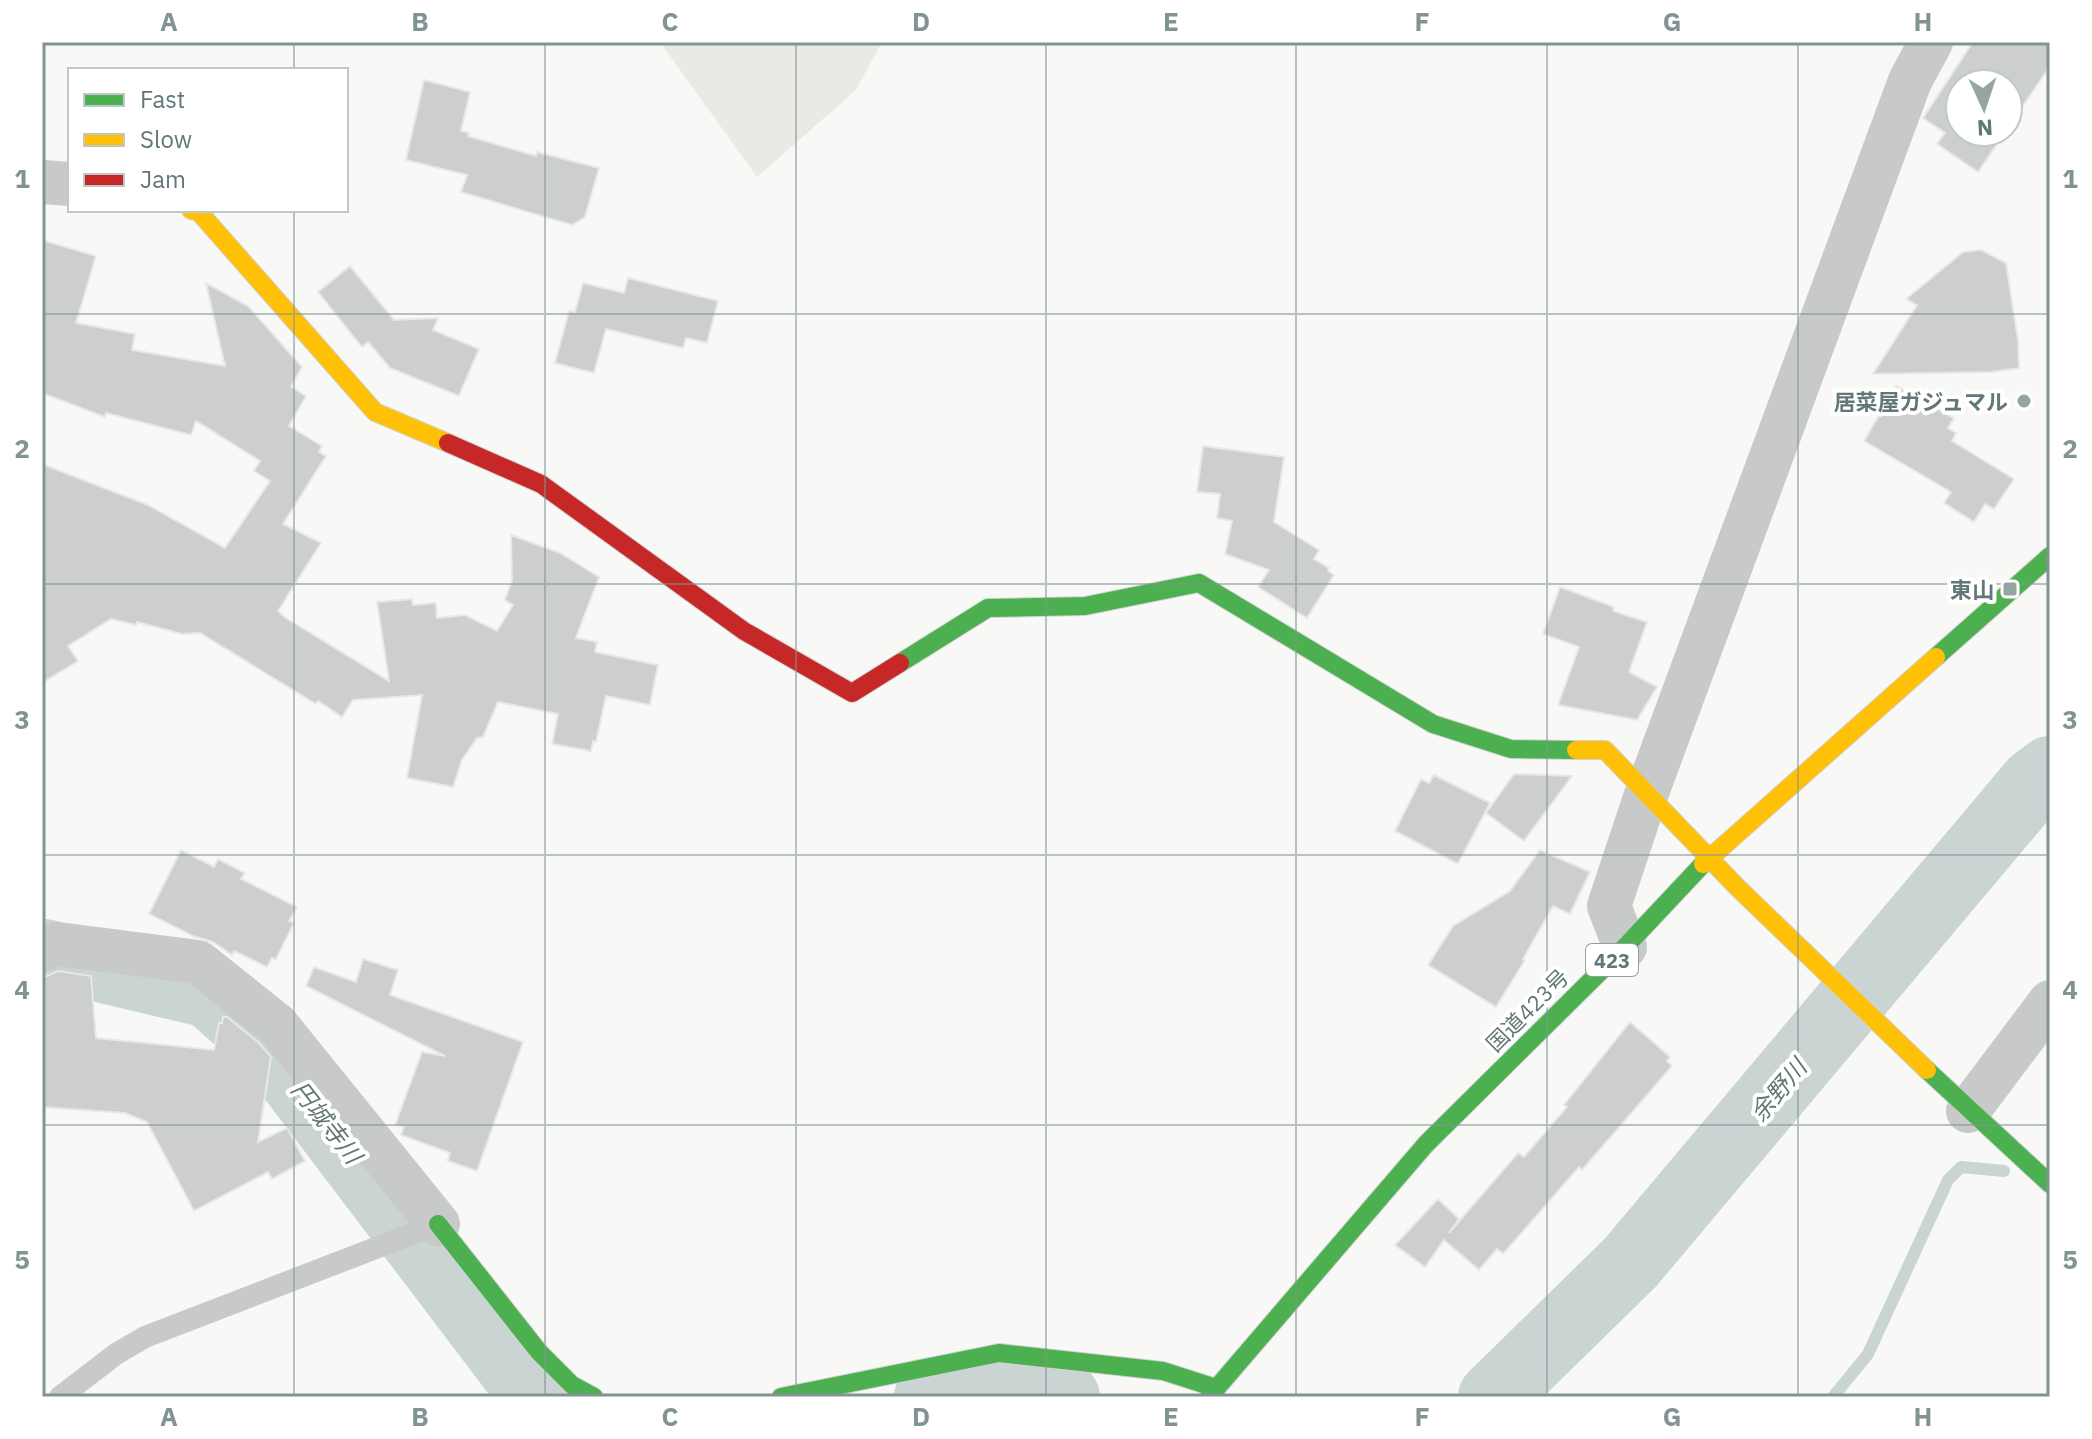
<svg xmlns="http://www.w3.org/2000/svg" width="2092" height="1439" viewBox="0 0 2092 1439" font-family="'IBM Plex Sans','Noto Sans JP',sans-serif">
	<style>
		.green { fill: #e9e9e5 }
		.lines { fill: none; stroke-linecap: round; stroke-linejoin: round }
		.stream { stroke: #cad4d3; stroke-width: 12 }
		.river { stroke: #cad4d3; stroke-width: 70 }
		.building { fill: #cccfce; stroke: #e8e8e6; stroke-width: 2 }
		.fast-casing { stroke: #d2d3d3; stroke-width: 20 }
		.slow-casing { stroke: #d2d3d3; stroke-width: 20 }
		.jam-casing { stroke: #d2d3d3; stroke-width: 20 }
		.lane { stroke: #c8c9c9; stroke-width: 22 }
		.street { stroke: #c8c9c9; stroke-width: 44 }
		.fast { stroke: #4caf50; stroke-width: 18 }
		.slow { stroke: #ffc107; stroke-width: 18 }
		.jam { stroke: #c62828; stroke-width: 18 }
		.grid { fill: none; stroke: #819392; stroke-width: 2; stroke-opacity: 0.55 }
		.poi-dot { fill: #96a5a4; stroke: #fff; stroke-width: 3 }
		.labels { text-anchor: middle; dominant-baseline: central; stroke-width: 8; stroke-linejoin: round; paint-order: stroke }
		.shield { fill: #fff; stroke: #91a0a0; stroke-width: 2 }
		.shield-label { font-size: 20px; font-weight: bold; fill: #627878 }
		.poi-label { font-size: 22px; font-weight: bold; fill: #627878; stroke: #fff; text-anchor: end }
		.street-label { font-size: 22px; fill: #627878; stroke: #fff }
		.water-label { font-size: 24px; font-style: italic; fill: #617876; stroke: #fff }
		.neatline { fill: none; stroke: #819392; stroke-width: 3 }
		.grid-label { font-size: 26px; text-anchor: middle; font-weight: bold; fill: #819392 }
	</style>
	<rect width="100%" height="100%" fill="#f8f8f7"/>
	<path class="green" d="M 660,42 L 882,42 L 856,90 L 757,177 Z"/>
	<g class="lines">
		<path class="stream" d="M 1833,1397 L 1868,1354 L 1948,1180 L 1961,1167 L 2004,1171"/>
		<path class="river" d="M 44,954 L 209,993 L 267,1044 L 522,1380 L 540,1397
			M 929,1397 L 994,1384 L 1030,1386 L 1065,1397
			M 1493,1397 L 1630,1263 L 2034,783 L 2050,771"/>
	</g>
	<path class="building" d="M 1973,42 L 2050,42 L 2050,66 L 2008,128 L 2008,84 L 1960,84 L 1960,132 L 2005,132 L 1978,172 L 1937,144 L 1945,133 L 1923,118 Z
		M 424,80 L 470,92 L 461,131 L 469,133 L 468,136 L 536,156 L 537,152 L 599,168 L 585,217 L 572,225 L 461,192 L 467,175 L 406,160 Z
		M 42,240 L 96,256 L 76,323 L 135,334 L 132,350 L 225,366 L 206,283 L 248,306 L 302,367 L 291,387 L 306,396 L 289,426 L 322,446 L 319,452 L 326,456 L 283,524 L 321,543 L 278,611 L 286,618 L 389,681 L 377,602 L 412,599 L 413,605 L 436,603 L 437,618 L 465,615 L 497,631 L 513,605 L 505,600 L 512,580 L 511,535 L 560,553 L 599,577 L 576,638 L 597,642 L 595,652 L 658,665 L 650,705 L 606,696 L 596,742 L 593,741 L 591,751 L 552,744 L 558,714 L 498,702 L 483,737 L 477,738 L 462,760 L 453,787 L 407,778 L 422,695 L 353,700 L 342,717 L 318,701 L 316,704 L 200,633 L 182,634 L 137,622 L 136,625 L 111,619 L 68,646 L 78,661 L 42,683 L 42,464 L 148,505 L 225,548 L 270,481 L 254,471 L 260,461 L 196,421 L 191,435 L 106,413 L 105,417 L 42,393 Z
		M 1981,250 L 2006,263 L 2018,340 L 2019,368 L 1992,372 L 1873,374 L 1917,305 L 1906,299 L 1963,252 Z
		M 350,266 L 394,320 L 438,318 L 433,330 L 479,349 L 459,396 L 390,368 L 368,342 L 362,347 L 318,292 Z
		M 628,278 L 718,301 L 707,343 L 686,338 L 683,348 L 606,329 L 594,373 L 555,363 L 569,311 L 575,312 L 583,283 L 624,293 Z
		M 1896,386 L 1954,418 L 1948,428 L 1956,433 L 1952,441 L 2014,479 L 1994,509 L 1985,504 L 1974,522 L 1944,503 L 1951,492 L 1864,441 Z
		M 1203,446 L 1284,457 L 1274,522 L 1319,550 L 1314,559 L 1329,568 L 1328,571 L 1334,575 L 1307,618 L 1258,587 L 1269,570 L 1225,554 L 1232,521 L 1217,518 L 1220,494 L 1197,492 Z
		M 1560,587 L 1614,607 L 1613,611 L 1647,622 L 1629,672 L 1657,687 L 1637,720 L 1558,705 L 1579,647 L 1543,634 Z
		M 1514,774 L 1572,776 L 1524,841 L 1486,813 Z
		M 1434,775 L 1490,803 L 1458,864 L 1395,831 L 1421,779 L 1429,783 Z
		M 181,850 L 214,867 L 218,859 L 245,873 L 241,879 L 297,907 L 289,921 L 294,923 L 276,959 L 272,958 L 267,967 L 234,951 L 232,955 L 213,942 L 193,936 L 149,914 Z
		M 1540,850 L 1590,872 L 1570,914 L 1553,906 L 1523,959 L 1525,960 L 1496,1007 L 1428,965 L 1453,926 L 1510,891 Z
		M 363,959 L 398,970 L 390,995 L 523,1042 L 477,1171 L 448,1161 L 450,1153 L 401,1135 L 404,1127 L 395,1125 L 422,1052 L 445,1056 L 306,986 L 314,967 L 356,982 Z
		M 58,971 L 91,976 L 96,1038 L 214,1050 L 219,1023 L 222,1023 L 223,1017 L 227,1017 L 259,1043 L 271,1057 L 258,1142 L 287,1128 L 305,1161 L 272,1179 L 268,1172 L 194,1211 L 147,1122 L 125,1113 L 42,1107 L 42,978 Z
		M 1630,1022 L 1670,1057 L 1667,1061 L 1672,1066 L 1582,1170 L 1579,1167 L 1503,1254 L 1497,1249 L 1479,1270 L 1444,1240 L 1425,1267 L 1395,1245 L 1438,1199 L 1459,1219 L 1449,1233 L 1518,1153 L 1524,1157 L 1567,1107 L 1564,1105 Z"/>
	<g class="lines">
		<defs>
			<path id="fast" d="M 1936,657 L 2050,556
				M 900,663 L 988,608 L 1085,606 L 1199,583 L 1433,724 L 1511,749 L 1576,750
				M 1927,1070 L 2050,1184
				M 438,1224 L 539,1352 L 572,1385 L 594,1397
				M 781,1397 L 999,1353 L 1163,1371 L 1216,1388
				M 1209,1397 L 1426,1144 L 1625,947 L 1703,864"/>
			<path id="slow" d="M 191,210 L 199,212 L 375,412 L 448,443
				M 1576,750 L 1605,750 L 1737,887 L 1927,1070
				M 1703,864 L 1936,657"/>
			<path id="jam" d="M 448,443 L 541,484 L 744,631 L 852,693 L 900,663"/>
		</defs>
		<use href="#fast" class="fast-casing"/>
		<use href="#slow" class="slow-casing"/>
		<use href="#jam" class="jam-casing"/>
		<path class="lane" d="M 60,1397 L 116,1354 L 145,1337 L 438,1224"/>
		<path class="street" d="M 42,182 L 70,184
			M 1625,947 L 1609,906 L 1646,795 L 1910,81 L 1931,42
			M 42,950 L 58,944 L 198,962 L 277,1025 L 438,1224
			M 1968,1111 L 2050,1002"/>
		<use href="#fast" class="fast"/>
		<use href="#slow" class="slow"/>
		<use href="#jam" class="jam"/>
	</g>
	<path class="grid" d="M 294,42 L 294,70M 545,42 L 545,1397M 796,42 L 796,1397M 1046,42 L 1046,1397M 1296,42 L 1296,1397M 1547,42 L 1547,1397M 1798,42 L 1798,1397M 294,210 L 294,1397M 42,314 L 2050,314M 42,584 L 2050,584M 42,855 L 2050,855M 42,1125 L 2050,1125"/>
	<g class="poi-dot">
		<circle cx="2024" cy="401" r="8"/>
		<rect x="2002" y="581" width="16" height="16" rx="4"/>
	</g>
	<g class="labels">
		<rect class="shield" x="1586" y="944" width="52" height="32" rx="6"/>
		<g class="shield-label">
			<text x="1612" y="960">423</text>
		</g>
		<g class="poi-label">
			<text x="2008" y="401">居菜屋ガジュマル</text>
			<text x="1994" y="589">東山</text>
		</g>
		<g class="street-label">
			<text transform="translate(1527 1010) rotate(-45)">国道423号</text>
		</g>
		<g class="water-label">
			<text transform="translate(1778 1090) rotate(-50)">余野川</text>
			<text transform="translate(327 1122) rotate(52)">円城寺川</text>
		</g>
	</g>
	<rect width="2092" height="1439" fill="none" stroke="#ffffff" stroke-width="88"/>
	<rect x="68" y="68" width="280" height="144" fill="#ffffff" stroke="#c0c9c9" stroke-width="2"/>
	<rect x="84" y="94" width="40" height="12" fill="#4caf50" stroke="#c0c9c9" stroke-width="2"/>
	<text x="140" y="108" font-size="24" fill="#627878">Fast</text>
	<rect x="84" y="134" width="40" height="12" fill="#ffc107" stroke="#c0c9c9" stroke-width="2"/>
	<text x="140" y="148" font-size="24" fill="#627878">Slow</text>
	<rect x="84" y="174" width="40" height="12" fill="#c62828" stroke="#c0c9c9" stroke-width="2"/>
	<text x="140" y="188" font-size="24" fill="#627878">Jam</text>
	<g transform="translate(1984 108) rotate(177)"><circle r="38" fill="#ffffff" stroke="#c0c9c9" stroke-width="2"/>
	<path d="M0-6L14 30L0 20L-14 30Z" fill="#96a5a4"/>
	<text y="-12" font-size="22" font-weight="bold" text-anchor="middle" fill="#627878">N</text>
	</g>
	<rect x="44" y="44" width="2004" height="1351" class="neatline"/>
	<g class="grid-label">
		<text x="169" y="31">A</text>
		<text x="420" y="31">B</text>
		<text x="670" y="31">C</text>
		<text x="921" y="31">D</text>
		<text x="1171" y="31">E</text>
		<text x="1422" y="31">F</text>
		<text x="1672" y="31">G</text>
		<text x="1923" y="31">H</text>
		<text x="22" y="188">1</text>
		<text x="2070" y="188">1</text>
		<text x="22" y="458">2</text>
		<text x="2070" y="458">2</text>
		<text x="22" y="729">3</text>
		<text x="2070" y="729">3</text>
		<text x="22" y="999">4</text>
		<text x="2070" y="999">4</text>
		<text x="22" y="1269">5</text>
		<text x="2070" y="1269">5</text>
		<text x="169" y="1426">A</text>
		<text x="420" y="1426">B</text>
		<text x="670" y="1426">C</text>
		<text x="921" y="1426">D</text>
		<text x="1171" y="1426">E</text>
		<text x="1422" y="1426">F</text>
		<text x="1672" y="1426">G</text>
		<text x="1923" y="1426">H</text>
	</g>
</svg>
